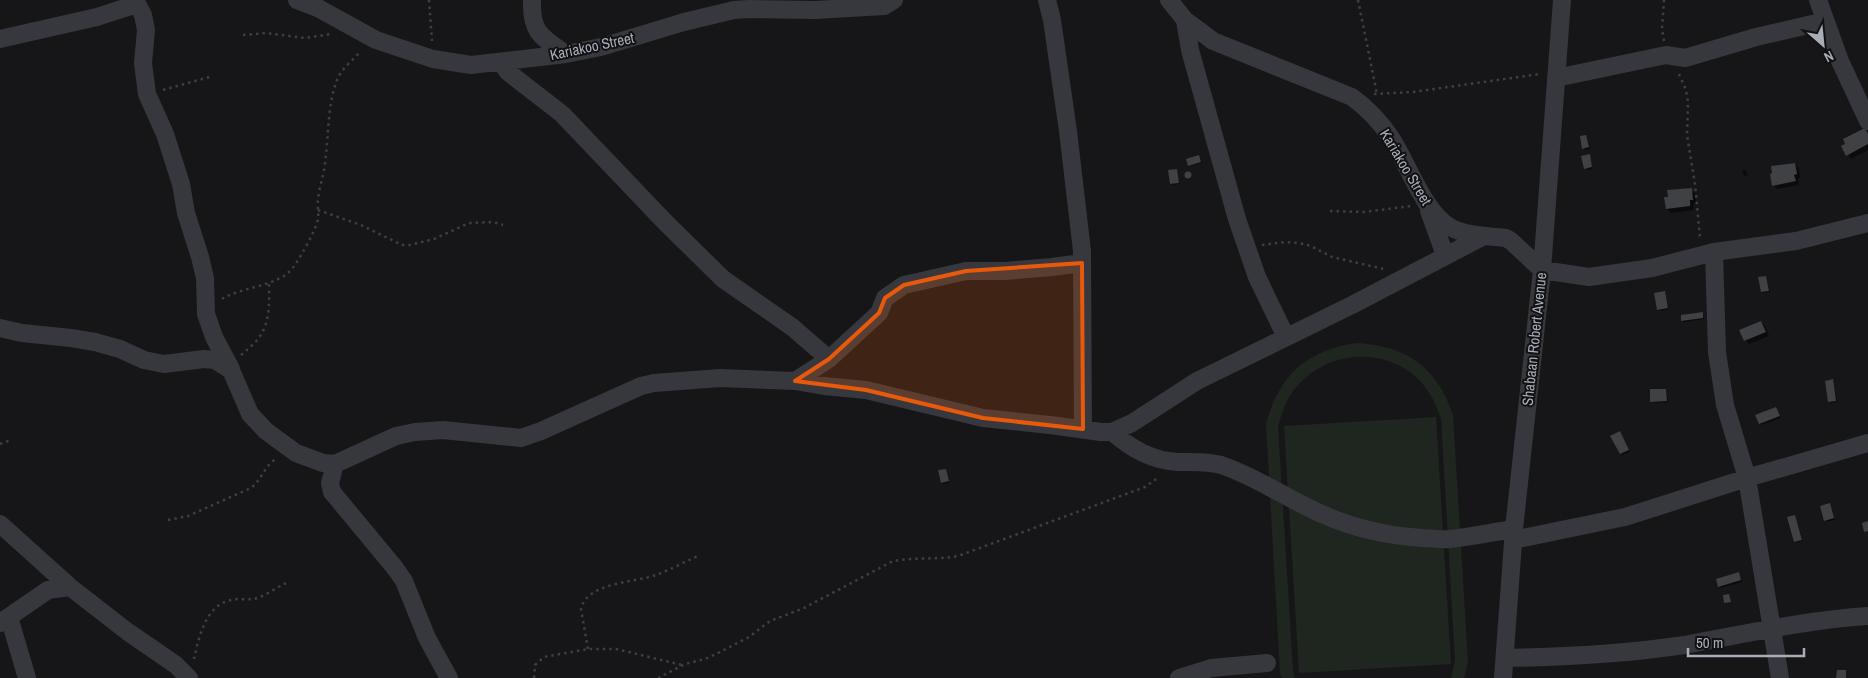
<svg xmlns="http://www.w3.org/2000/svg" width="1868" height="678" viewBox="0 0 1868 678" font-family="'Archivo Narrow',sans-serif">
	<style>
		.green { fill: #1e261f }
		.shadow { fill: #0007 }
		.building { fill: #404145 }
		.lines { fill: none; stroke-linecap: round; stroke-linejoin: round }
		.path { stroke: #3d3f44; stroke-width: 2.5; stroke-dasharray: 2.5 4; stroke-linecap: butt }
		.minor { stroke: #37383d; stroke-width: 18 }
		.marked { fill: #e8590c; fill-opacity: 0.2; stroke: #e8590c; stroke-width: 4; stroke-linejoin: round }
		.labels { text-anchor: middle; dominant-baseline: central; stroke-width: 4; stroke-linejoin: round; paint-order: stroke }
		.street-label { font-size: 15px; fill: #a8adb8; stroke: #111113 }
	</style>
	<rect width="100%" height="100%" fill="#161618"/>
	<path class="green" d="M 1357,343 C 1407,346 1437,367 1453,415 L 1468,662 L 1464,678 L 1451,678 L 1455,660 L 1441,419 C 1437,409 1434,399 1428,391 C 1399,348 1336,346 1301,382 C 1288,394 1283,409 1278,426 L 1293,670 L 1295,678 L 1282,678 L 1280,673 L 1266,424 C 1279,375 1307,350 1357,343 Z
		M 1436,417 L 1451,664 L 1299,673 L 1284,426 Z"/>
	<path class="shadow" d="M 1865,130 L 1868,133 L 1868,150 L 1851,159 L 1843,147 Z
		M 1586,136 L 1590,149 L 1585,150 L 1583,148 Z
		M 1199,156 L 1202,163 L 1190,166 L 1189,165 Z
		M 1589,156 L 1593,169 L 1586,170 L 1585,168 Z
		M 1795,164 L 1799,168 L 1800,178 L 1798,178 L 1799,185 L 1777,189 L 1773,185 Z
		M 1176,170 L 1180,184 L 1173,185 L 1171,183 Z
		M 1746,170 L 1748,176 L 1744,176 L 1742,171 Z
		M 1188,173 L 1192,177 L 1190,179 L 1186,175 Z
		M 1691,190 L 1695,193 L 1696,203 L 1693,204 L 1694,210 L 1671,213 L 1667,209 Z
		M 1766,277 L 1770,292 L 1764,293 L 1762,292 Z
		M 1664,293 L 1669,309 L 1660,311 L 1658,309 Z
		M 1702,313 L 1704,319 L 1684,322 L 1682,321 Z
		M 1761,322 L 1765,326 L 1769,336 L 1749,344 L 1745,340 Z
		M 1832,380 L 1837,402 L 1831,403 L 1830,402 Z
		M 1666,390 L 1667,392 L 1668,402 L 1653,403 L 1651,401 Z
		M 1776,408 L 1781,418 L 1761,425 L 1760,423 Z
		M 1621,435 L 1630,452 L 1622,455 L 1621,454 Z
		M 945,470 L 949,483 L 943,484 L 942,482 Z
		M 1829,505 L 1835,520 L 1827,522 L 1821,507 Z
		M 1795,516 L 1803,541 L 1796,543 L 1795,541 Z
		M 1739,574 L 1742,582 L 1721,588 L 1719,586 Z"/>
	<path class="building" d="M 1865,128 L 1868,134 L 1868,144 L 1846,156 L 1841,146 L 1845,144 L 1843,139 Z
		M 1586,135 L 1589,147 L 1582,149 L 1580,136 Z
		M 1590,154 L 1592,167 L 1584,169 L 1581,156 Z
		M 1199,155 L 1201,162 L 1188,166 L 1186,159 Z
		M 1795,163 L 1797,174 L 1794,175 L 1796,181 L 1772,186 L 1770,174 L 1772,173 L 1771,166 Z
		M 1177,169 L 1179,183 L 1170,184 L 1168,170 Z
		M1184.5 175a3.5 3.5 0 1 1 7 0a3.5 3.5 0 1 1-7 0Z
		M 1692,188 L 1693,200 L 1690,200 L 1690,206 L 1666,209 L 1664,197 L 1668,197 L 1667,190 Z
		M 1766,276 L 1769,291 L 1761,292 L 1758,277 Z
		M 1665,291 L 1668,308 L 1657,310 L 1654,293 Z
		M 1703,312 L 1703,318 L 1681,321 L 1681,315 Z
		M 1761,321 L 1766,332 L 1744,341 L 1739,330 Z
		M 1833,379 L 1836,401 L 1828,402 L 1825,381 Z
		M 1650,389 L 1666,389 L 1667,401 L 1650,402 Z
		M 1776,407 L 1780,416 L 1759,424 L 1755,415 Z
		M 1620,431 L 1629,450 L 1620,454 L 1610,436 Z
		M 946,469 L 949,481 L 941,483 L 938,470 Z
		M 1830,503 L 1834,518 L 1824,521 L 1820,506 Z
		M 1795,515 L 1802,540 L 1794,542 L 1787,517 Z
		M 1868,521 L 1868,531 L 1864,532 L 1862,523 Z
		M 1739,572 L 1741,580 L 1718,587 L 1716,579 Z
		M 1729,594 L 1731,602 L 1724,603 L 1723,595 Z
		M 1837,670 L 1846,670 L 1846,678 L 1836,678 Z"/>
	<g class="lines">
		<path class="path" d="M 429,0 L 432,41
			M 1358,0 L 1377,94
			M 243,35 L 266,33 L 305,38 L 331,34
			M 1664,41 L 1662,29 L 1664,0
			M 1679,74 L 1686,90 L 1688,102 L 1687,135 L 1695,184 L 1700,238
			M 163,90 L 213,76
			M 1374,94 L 1413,92 L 1540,74
			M 318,210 L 361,225 L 402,245 L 410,245 L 434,239 L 469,223 L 493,222 L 503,225
			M 1330,211 L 1364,212 L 1411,206
			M 1262,245 L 1285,242 L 1299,243 L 1311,246 L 1332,257 L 1384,269
			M 222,299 C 242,287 272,287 289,272 C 297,265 316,230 318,219 C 319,213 317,206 318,200 C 319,187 324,175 325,163 C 329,135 327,106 337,80 C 341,69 353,60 361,51
			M 241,355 C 247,350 253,345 258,339 C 271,322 269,302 269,282
			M 0,444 L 11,440
			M 168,520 L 188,516 L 251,488 C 262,479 265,465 276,459
			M 588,649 L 581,609 C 587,582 634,583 656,575 C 670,570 684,562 698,556
			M 194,659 C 199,637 205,606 231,600 C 238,598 247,600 254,599 C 265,596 276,588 286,583
			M 534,678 L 535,665 L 544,657 L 588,649 L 616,649 L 682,665
			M 658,678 L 685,664 L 705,659 L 716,654 L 749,637 L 770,621 L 804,608 L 893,561 C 914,557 936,560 958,556 L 1145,487 L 1159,477"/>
		<path class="minor" d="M 135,0 L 143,15 L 146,30 L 143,63 L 147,94 L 165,134 L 181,184 L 186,213 L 200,257 L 205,278 L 206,314 L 214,337 L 231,369
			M 297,0 L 318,8 L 376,40 L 433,59 L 471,65 L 566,54 L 601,47 L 684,22 L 734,10 L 749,9 L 815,10 L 884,6 L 894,0
			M 532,0 C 531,33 541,37 566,54
			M 1047,0 L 1052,20 L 1068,131 L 1082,251 L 1083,429
			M 1169,0 L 1185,20 L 1213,41 L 1352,97 C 1367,108 1381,123 1391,138 C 1407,162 1425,214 1450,227 C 1466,236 1488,236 1506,238 L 1511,241 L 1542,270 L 1589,277 L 1652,268 L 1714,252 L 1796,241 L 1868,223
			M 1818,0 L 1840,61 L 1868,121
			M 1185,20 L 1190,50 L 1237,219 L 1257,277 L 1286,337
			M 0,39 L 97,17 L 137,4
			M 501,62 L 508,72 L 562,114 L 665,222 L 723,279 L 792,327 L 829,359
			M 1556,78 L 1666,55 L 1685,58 L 1692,56 L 1756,37 L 1825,21
			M 1429,211 L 1445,255
			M 1714,252 L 1717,352 L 1725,405 L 1747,478 L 1780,678
			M 0,328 L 22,333 L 71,338 L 95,342 L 120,349 L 144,360 L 164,364 L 204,359 L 215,360 L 231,370 L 250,414 L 266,431 L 296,453 L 323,463 L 335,464 L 396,436 L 415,432 L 443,430 L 521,438 L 541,431 L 641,386 L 654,383 L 720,378 L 795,381 L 824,386 L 866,390 L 983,418 L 1050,425 L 1101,432 L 1112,432 L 1132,423 L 1197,381 L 1352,305 L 1484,236
			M 795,381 L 829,359 L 879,313 L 885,298 L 904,285 L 966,271 L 1005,271 L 1052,267 L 1082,263
			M 1112,432 C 1132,449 1152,461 1179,462 C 1194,462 1207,461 1221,465 C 1257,477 1289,500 1324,515 C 1356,529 1388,536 1423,538 C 1432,538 1441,540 1450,539 C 1471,537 1493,532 1514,529
			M 335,464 L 330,483 L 332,492 L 395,568 L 404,581 L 427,638 L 449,678
			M 0,524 L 70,587 L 128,632 L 176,665 L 189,678
			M 1513,540 L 1625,517 L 1747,478 L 1868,443
			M 9,617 L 27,678
			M 0,623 L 48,590 L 70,587
			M 1506,658 C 1566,657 1625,654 1684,645 C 1745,634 1806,620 1868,616
			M 1179,678 L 1211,668 L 1267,663
			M 1503,678 L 1514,529 L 1542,270 L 1562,0"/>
	</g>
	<path class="marked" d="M 1082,263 L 1083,429 L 983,418 L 866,390 L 795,381 L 829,359 L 879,313 L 885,298 L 904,285 L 966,271 Z"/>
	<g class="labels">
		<g class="street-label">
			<text transform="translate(592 46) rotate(-12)">Kariakoo Street</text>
			<text transform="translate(1406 167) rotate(59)">Kariakoo Street</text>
			<text transform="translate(1534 339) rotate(-84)">Shabaan Robert Avenue</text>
		</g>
	</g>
	<g transform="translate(1823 45) rotate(153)" stroke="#111113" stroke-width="4" paint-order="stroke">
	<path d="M0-4L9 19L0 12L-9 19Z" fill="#a8adb8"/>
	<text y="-8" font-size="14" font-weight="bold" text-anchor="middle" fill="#a8adb8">N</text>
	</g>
	<path d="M1688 648v8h116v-8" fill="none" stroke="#a8adb8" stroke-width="2.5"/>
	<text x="1696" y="648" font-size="15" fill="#a8adb8" stroke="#111113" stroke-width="4" paint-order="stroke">50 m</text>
</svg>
